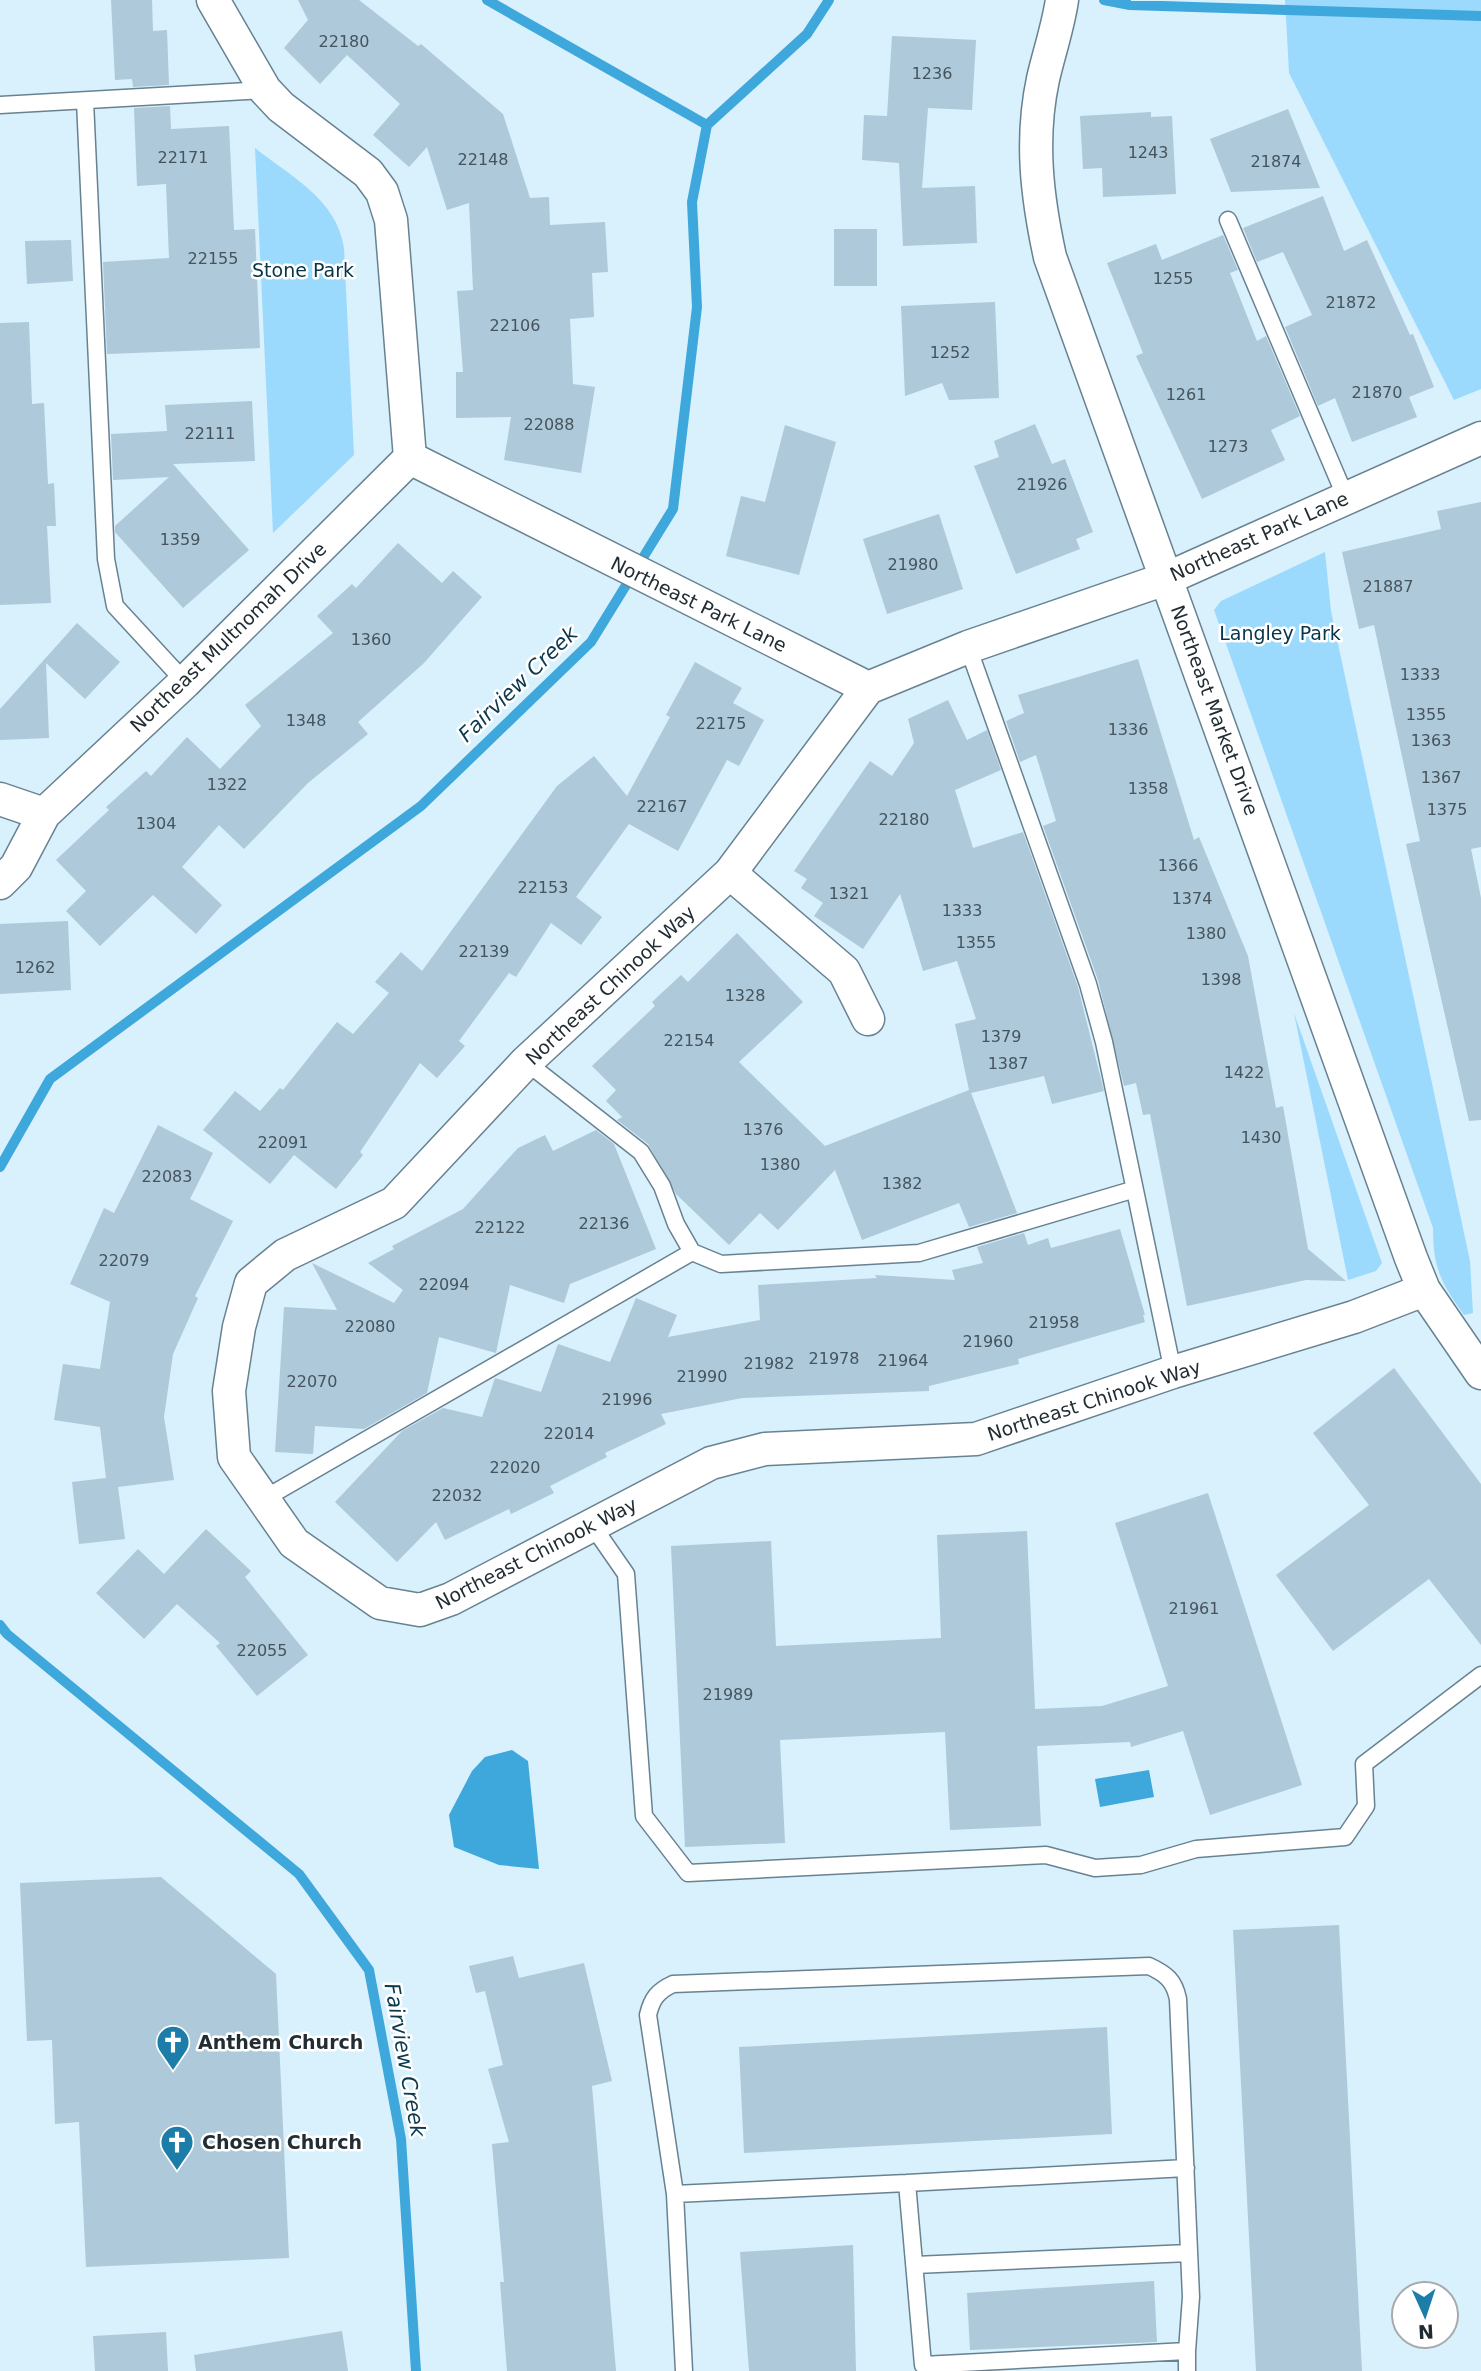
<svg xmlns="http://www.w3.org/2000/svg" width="1481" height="2371" viewBox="0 0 1481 2371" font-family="'DejaVu Sans',sans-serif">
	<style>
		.green { fill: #9cdafd }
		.water { fill: #3ea7db }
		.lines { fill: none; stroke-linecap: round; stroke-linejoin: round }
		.stream { stroke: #3ea7db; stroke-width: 10 }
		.building { fill: #adc9da }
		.service-casing { stroke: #688291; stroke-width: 19 }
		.minor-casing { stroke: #688291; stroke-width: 35 }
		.service { stroke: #fff; stroke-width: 16 }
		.minor { stroke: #fff; stroke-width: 32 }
		.labels { text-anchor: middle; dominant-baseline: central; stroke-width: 5; stroke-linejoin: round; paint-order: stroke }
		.number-label { font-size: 16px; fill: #45545d }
		.park-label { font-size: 19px; fill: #06354a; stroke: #fff }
		.street-label { font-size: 19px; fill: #222d33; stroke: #fff }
		.poi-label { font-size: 19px; font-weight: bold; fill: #222d33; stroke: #fff; text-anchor: start }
		.water-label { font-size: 21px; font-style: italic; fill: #0b394e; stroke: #fff }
	</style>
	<rect width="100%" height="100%" fill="#d9f0fd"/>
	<path class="green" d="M 1285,0 L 1481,0 L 1481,389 L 1454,400 L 1289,73 Z
		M 255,148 C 290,176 337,199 344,248 L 354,455 L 273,533 Z
		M 1325,552 L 1331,611 L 1470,1261 L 1473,1313 L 1464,1315 C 1441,1283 1433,1268 1433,1228 L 1214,610 L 1221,601 Z
		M 1294,1013 L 1382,1263 L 1376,1271 L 1348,1280 Z"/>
	<path class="water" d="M 512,1750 L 528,1761 L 539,1869 L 499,1865 L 454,1847 L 449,1815 L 472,1771 L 485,1757 Z
		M 1149,1770 L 1154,1797 L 1100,1807 L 1095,1779 Z"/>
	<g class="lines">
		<path class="stream" d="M 487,0 L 707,125
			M 1104,0 L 1130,5 L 1481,16
			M 0,1167 L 50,1079 L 421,806 L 591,642 L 673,509 L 697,307 L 692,202 L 707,125 L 807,34 L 829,0
			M 0,1625 L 7,1634 L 299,1874 L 369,1970 L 401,2139 L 416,2371"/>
	</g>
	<path class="building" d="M 111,0 L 152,0 L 153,31 L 167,30 L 169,85 L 133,87 L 132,79 L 115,80 Z
		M 298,0 L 359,0 L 418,46 L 421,44 L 503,114 L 530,198 L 549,197 L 550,225 L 605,222 L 608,272 L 592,273 L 594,317 L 570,319 L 573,384 L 595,387 L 581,473 L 504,460 L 511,417 L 456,418 L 456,372 L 463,372 L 457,291 L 473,290 L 469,203 L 447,210 L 427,147 L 409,167 L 373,135 L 400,104 L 347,55 L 320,84 L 284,48 L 308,20 Z
		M 892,36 L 976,40 L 972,110 L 928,108 L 922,188 L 975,186 L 977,243 L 903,246 L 899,163 L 862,160 L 864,115 L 887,116 Z
		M 170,106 L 171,129 L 229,126 L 234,230 L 255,229 L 260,348 L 107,354 L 103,262 L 169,258 L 166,184 L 137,186 L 134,108 Z
		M 1288,109 L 1320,188 L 1231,192 L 1210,139 Z
		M 1151,112 L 1151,117 L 1172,116 L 1176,194 L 1103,197 L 1102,168 L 1083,169 L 1080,116 Z
		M 1323,196 L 1344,251 L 1367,240 L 1410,335 L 1413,334 L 1434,387 L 1409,397 L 1417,417 L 1352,442 L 1335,398 L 1318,406 L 1285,327 L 1312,315 L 1283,252 L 1257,262 L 1243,228 Z
		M 834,229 L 877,229 L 877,286 L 834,286 Z
		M 1223,235 L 1238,270 L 1230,273 L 1257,341 L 1266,336 L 1300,416 L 1271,430 L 1285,460 L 1202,499 L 1136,356 L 1143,353 L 1107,263 L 1156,244 L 1162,260 Z
		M 71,240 L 73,281 L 27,284 L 25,241 Z
		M 995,302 L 999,398 L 949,400 L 942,383 L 905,396 L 901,306 Z
		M 29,322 L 32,404 L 44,403 L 48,484 L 54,483 L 56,526 L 47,526 L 51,603 L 0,605 L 0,323 Z
		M 252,401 L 255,461 L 173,464 L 249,550 L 183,608 L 115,532 L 115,526 L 169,477 L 113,480 L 111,434 L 167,431 L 165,405 Z
		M 1035,424 L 1052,464 L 1065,459 L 1093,532 L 1076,539 L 1080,549 L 1016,574 L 974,466 L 999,457 L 994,441 Z
		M 785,425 L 836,442 L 799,575 L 726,556 L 741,496 L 765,502 Z
		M 1481,502 L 1481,847 L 1471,849 L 1481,898 L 1481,1120 L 1469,1121 L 1406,844 L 1420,841 L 1374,625 L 1359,629 L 1342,552 L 1441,529 L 1437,511 Z
		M 939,514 L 963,589 L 887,614 L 863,539 Z
		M 398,543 L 442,583 L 453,571 L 482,597 L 424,663 L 358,722 L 368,734 L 308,783 L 244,849 L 219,825 L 182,867 L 222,905 L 196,934 L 153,895 L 100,946 L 66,911 L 86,891 L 56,860 L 109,810 L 106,807 L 146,771 L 151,776 L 187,737 L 220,769 L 261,726 L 245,705 L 333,633 L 317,616 L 352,584 L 356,588 Z
		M 77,623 L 120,662 L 85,699 L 46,663 L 49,738 L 0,740 L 0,709 Z
		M 1138,659 L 1194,840 L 1199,837 L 1248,956 L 1276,1108 L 1283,1106 L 1308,1249 L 1346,1281 L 1306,1280 L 1187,1306 L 1150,1114 L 1143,1115 L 1136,1083 L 1124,1086 L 1098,980 L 1043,826 L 1056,821 L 1036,755 L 1020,762 L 1006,721 L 1024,713 L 1018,695 Z
		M 695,662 L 742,688 L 733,703 L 764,720 L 739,766 L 727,760 L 678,851 L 629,824 L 576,897 L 602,917 L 581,945 L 551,923 L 516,977 L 509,973 L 459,1041 L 465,1046 L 437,1078 L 420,1063 L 360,1152 L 363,1155 L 336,1189 L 294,1155 L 270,1184 L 203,1130 L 235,1091 L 260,1111 L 280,1088 L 283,1090 L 337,1022 L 353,1034 L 389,993 L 375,982 L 401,952 L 422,971 L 557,786 L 594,756 L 627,796 L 670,717 L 666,715 Z
		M 948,700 L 967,740 L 987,730 L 1001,770 L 955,790 L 973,848 L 1023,832 L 1078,987 L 1104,1091 L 1052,1104 L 1044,1076 L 971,1093 L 1017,1213 L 969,1227 L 959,1203 L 862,1240 L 835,1170 L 778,1230 L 760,1213 L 729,1245 L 676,1194 L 648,1144 L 617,1120 L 622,1117 L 606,1101 L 616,1090 L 592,1066 L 655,1006 L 652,1002 L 681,975 L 688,982 L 737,933 L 803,1002 L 739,1062 L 825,1146 L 969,1090 L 955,1024 L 976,1019 L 957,961 L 923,971 L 900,894 L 863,949 L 814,916 L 823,903 L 801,888 L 807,879 L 794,871 L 870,761 L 892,776 L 914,743 L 908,719 Z
		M 68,921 L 71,990 L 0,994 L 0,924 Z
		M 158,1125 L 213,1153 L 190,1199 L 233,1221 L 195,1296 L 198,1298 L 173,1354 L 164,1417 L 174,1480 L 118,1487 L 125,1539 L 79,1544 L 72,1482 L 106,1478 L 100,1427 L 54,1420 L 63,1364 L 100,1369 L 110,1302 L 70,1284 L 104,1208 L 114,1213 Z
		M 596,1130 L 614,1144 L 656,1249 L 570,1284 L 564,1303 L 510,1285 L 496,1353 L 439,1337 L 427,1393 L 364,1429 L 315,1426 L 313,1454 L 275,1452 L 284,1307 L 337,1310 L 312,1263 L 394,1303 L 403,1290 L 368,1263 L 394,1249 L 392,1246 L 463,1209 L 518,1148 L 545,1135 L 553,1151 Z
		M 1120,1229 L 1145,1315 L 1143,1315 L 1145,1322 L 1018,1359 L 1019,1364 L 929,1386 L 929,1391 L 742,1398 L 661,1414 L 666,1424 L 605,1453 L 607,1457 L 550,1486 L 554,1493 L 511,1514 L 509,1509 L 445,1540 L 436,1522 L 397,1562 L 335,1502 L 402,1431 L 443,1408 L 482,1417 L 495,1378 L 541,1392 L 558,1344 L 610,1362 L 636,1298 L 677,1315 L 668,1337 L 760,1320 L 758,1285 L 877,1278 L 875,1275 L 955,1280 L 952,1270 L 983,1263 L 977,1247 L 1024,1233 L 1028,1245 L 1048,1238 L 1051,1248 Z
		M 1394,1368 L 1481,1484 L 1481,1645 L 1429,1579 L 1333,1651 L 1276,1575 L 1369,1505 L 1313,1433 Z
		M 1208,1493 L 1302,1785 L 1210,1815 L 1183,1731 L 1131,1747 L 1130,1742 L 1037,1746 L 1041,1826 L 950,1830 L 945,1732 L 780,1740 L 785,1843 L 685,1847 L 671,1546 L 771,1541 L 776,1646 L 941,1638 L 937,1535 L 1027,1531 L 1035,1709 L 1102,1706 L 1168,1686 L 1115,1523 Z
		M 206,1529 L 251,1571 L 245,1577 L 308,1655 L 257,1696 L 216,1646 L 220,1643 L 177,1604 L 144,1639 L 96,1593 L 138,1549 L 164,1574 Z
		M 161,1877 L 276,1974 L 289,2258 L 86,2267 L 79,2122 L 55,2124 L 52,2040 L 27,2041 L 20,1883 Z
		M 1339,1925 L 1362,2371 L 1256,2371 L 1233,1930 Z
		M 513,1956 L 519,1978 L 584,1963 L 612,2081 L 592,2086 L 616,2371 L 507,2371 L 500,2282 L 504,2282 L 492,2144 L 509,2142 L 488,2069 L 503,2065 L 485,1991 L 476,1993 L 469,1966 Z
		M 1107,2027 L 1112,2134 L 744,2153 L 739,2047 Z
		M 853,2245 L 856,2371 L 749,2371 L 740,2252 Z
		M 1154,2281 L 1157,2342 L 970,2350 L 967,2293 Z
		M 342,2331 L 348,2371 L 196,2371 L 194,2355 Z
		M 166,2332 L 168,2371 L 95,2371 L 93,2336 Z"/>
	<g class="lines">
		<defs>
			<path id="service" d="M 85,101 L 106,559 L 115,606 L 185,682
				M 0,105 L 265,90
				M 1228,220 L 1346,498
				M 968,647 L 1088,984 L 1104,1042 L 1173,1372
				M 526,1062 L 641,1152 L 662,1186 L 676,1224 L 692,1252 L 721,1264 L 919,1253 L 1132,1190
				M 262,1500 L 692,1252
				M 592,1525 L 626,1574 L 644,1816 L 688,1873 L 1046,1855 L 1095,1868 L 1141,1865 L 1196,1849 L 1345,1837 L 1366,1806 L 1364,1764 L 1481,1675
				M 907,2183 L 1186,2168
				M 675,2194 L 648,2015 C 652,1998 658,1991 673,1984 L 1149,1966 C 1166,1974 1174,1980 1178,1999 L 1191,2297 L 1187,2351
				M 915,2265 L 1189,2253
				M 684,2371 L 675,2194 L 907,2183 L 923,2365 L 1187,2351 L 1187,2371"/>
			<path id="minor" d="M 213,0 L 265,90 L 281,107 L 368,173 L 382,192 L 391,220 L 410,458
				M 1062,0 C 1058,27 1049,53 1043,79 C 1030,140 1037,197 1050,257 L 1411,1258 L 1424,1290 L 1481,1373
				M 410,458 L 868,688 L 968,647 L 1168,578 L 1481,438
				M 868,688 L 730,873 L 526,1062 L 394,1203 L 285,1255 L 251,1283 L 239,1327 L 229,1391 L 234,1457 L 294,1543 L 380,1603 L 420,1610 L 451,1599 L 711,1463 L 765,1449 L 976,1439 L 1173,1372 L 1354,1317 L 1424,1290
				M 0,799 L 44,814
				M 730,873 L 844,971 L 868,1019
				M 0,883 L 16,867 L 44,814 L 185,682 L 410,458"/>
		</defs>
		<use href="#service" class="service-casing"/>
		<use href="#minor" class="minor-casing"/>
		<use href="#service" class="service"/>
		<use href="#minor" class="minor"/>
	</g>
	<defs>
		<symbol id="church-pin" viewBox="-11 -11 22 30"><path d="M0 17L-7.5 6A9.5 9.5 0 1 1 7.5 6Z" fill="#1c7da9" stroke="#fff"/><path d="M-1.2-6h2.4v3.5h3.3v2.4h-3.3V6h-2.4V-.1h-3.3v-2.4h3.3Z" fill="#fff"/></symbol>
	</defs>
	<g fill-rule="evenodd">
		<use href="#church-pin" x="154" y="2023" width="38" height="52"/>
		<use href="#church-pin" x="158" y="2123" width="38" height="52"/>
	</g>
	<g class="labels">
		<g class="number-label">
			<text x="344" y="41">22180</text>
			<text x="932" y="73">1236</text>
			<text x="1148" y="152">1243</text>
			<text x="183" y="157">22171</text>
			<text x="483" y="159">22148</text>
			<text x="1276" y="161">21874</text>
			<text x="213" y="258">22155</text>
			<text x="1173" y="278">1255</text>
			<text x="1351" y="302">21872</text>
			<text x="515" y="325">22106</text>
			<text x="950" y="352">1252</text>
			<text x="1377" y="392">21870</text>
			<text x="1186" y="394">1261</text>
			<text x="549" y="424">22088</text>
			<text x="210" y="433">22111</text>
			<text x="1228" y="446">1273</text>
			<text x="1042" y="484">21926</text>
			<text x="180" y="539">1359</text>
			<text x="913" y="564">21980</text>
			<text x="1388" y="586">21887</text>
			<text x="371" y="639">1360</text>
			<text x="1420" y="674">1333</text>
			<text x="1426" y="714">1355</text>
			<text x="306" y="720">1348</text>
			<text x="721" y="723">22175</text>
			<text x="1128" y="729">1336</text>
			<text x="1431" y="740">1363</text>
			<text x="1441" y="777">1367</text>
			<text x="227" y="784">1322</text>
			<text x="1148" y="788">1358</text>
			<text x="662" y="806">22167</text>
			<text x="1447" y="809">1375</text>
			<text x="904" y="819">22180</text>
			<text x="156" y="823">1304</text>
			<text x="1178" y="865">1366</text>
			<text x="543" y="887">22153</text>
			<text x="849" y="893">1321</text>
			<text x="1192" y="898">1374</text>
			<text x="962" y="910">1333</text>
			<text x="1206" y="933">1380</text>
			<text x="976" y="942">1355</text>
			<text x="484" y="951">22139</text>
			<text x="35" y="967">1262</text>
			<text x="1221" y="979">1398</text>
			<text x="745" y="995">1328</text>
			<text x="1001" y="1036">1379</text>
			<text x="689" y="1040">22154</text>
			<text x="1008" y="1063">1387</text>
			<text x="1244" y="1072">1422</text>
			<text x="763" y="1129">1376</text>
			<text x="1261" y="1137">1430</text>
			<text x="283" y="1142">22091</text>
			<text x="780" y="1164">1380</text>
			<text x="167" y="1176">22083</text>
			<text x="902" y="1183">1382</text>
			<text x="604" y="1223">22136</text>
			<text x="500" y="1227">22122</text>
			<text x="124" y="1260">22079</text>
			<text x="444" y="1284">22094</text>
			<text x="1054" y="1322">21958</text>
			<text x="370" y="1326">22080</text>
			<text x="988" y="1341">21960</text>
			<text x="834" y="1358">21978</text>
			<text x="903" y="1360">21964</text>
			<text x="769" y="1363">21982</text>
			<text x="702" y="1376">21990</text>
			<text x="312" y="1381">22070</text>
			<text x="627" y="1399">21996</text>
			<text x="569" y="1433">22014</text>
			<text x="515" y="1467">22020</text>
			<text x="457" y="1495">22032</text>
			<text x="1194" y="1608">21961</text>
			<text x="262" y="1650">22055</text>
			<text x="728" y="1694">21989</text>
		</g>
		<g class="park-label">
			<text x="303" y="270">Stone Park</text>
			<text x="1280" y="633">Langley Park</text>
		</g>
		<g class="street-label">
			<text transform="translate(1259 536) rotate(-24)">Northeast Park Lane</text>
			<text transform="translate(699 604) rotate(26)">Northeast Park Lane</text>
			<text transform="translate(228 637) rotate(-44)">Northeast Multnomah Drive</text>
			<text transform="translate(1215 710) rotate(70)">Northeast Market Drive</text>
			<text transform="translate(610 985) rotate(-43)">Northeast Chinook Way</text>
			<text transform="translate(1094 1400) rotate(-18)">Northeast Chinook Way</text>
			<text transform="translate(536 1553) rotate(-27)">Northeast Chinook Way</text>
		</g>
		<g class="poi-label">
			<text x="198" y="2042">Anthem Church</text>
			<text x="202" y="2142">Chosen Church</text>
		</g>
		<g class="water-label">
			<text transform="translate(518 684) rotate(-44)">Fairview Creek</text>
			<text transform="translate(405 2060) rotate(80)">Fairview Creek</text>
		</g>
	</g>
	<g transform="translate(1425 2315) rotate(177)"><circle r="33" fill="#ffffff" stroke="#a7abad" stroke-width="2"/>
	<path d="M0-5L12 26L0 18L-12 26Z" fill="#1c7da9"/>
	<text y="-10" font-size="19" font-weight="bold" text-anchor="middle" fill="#222d33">N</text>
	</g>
</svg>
